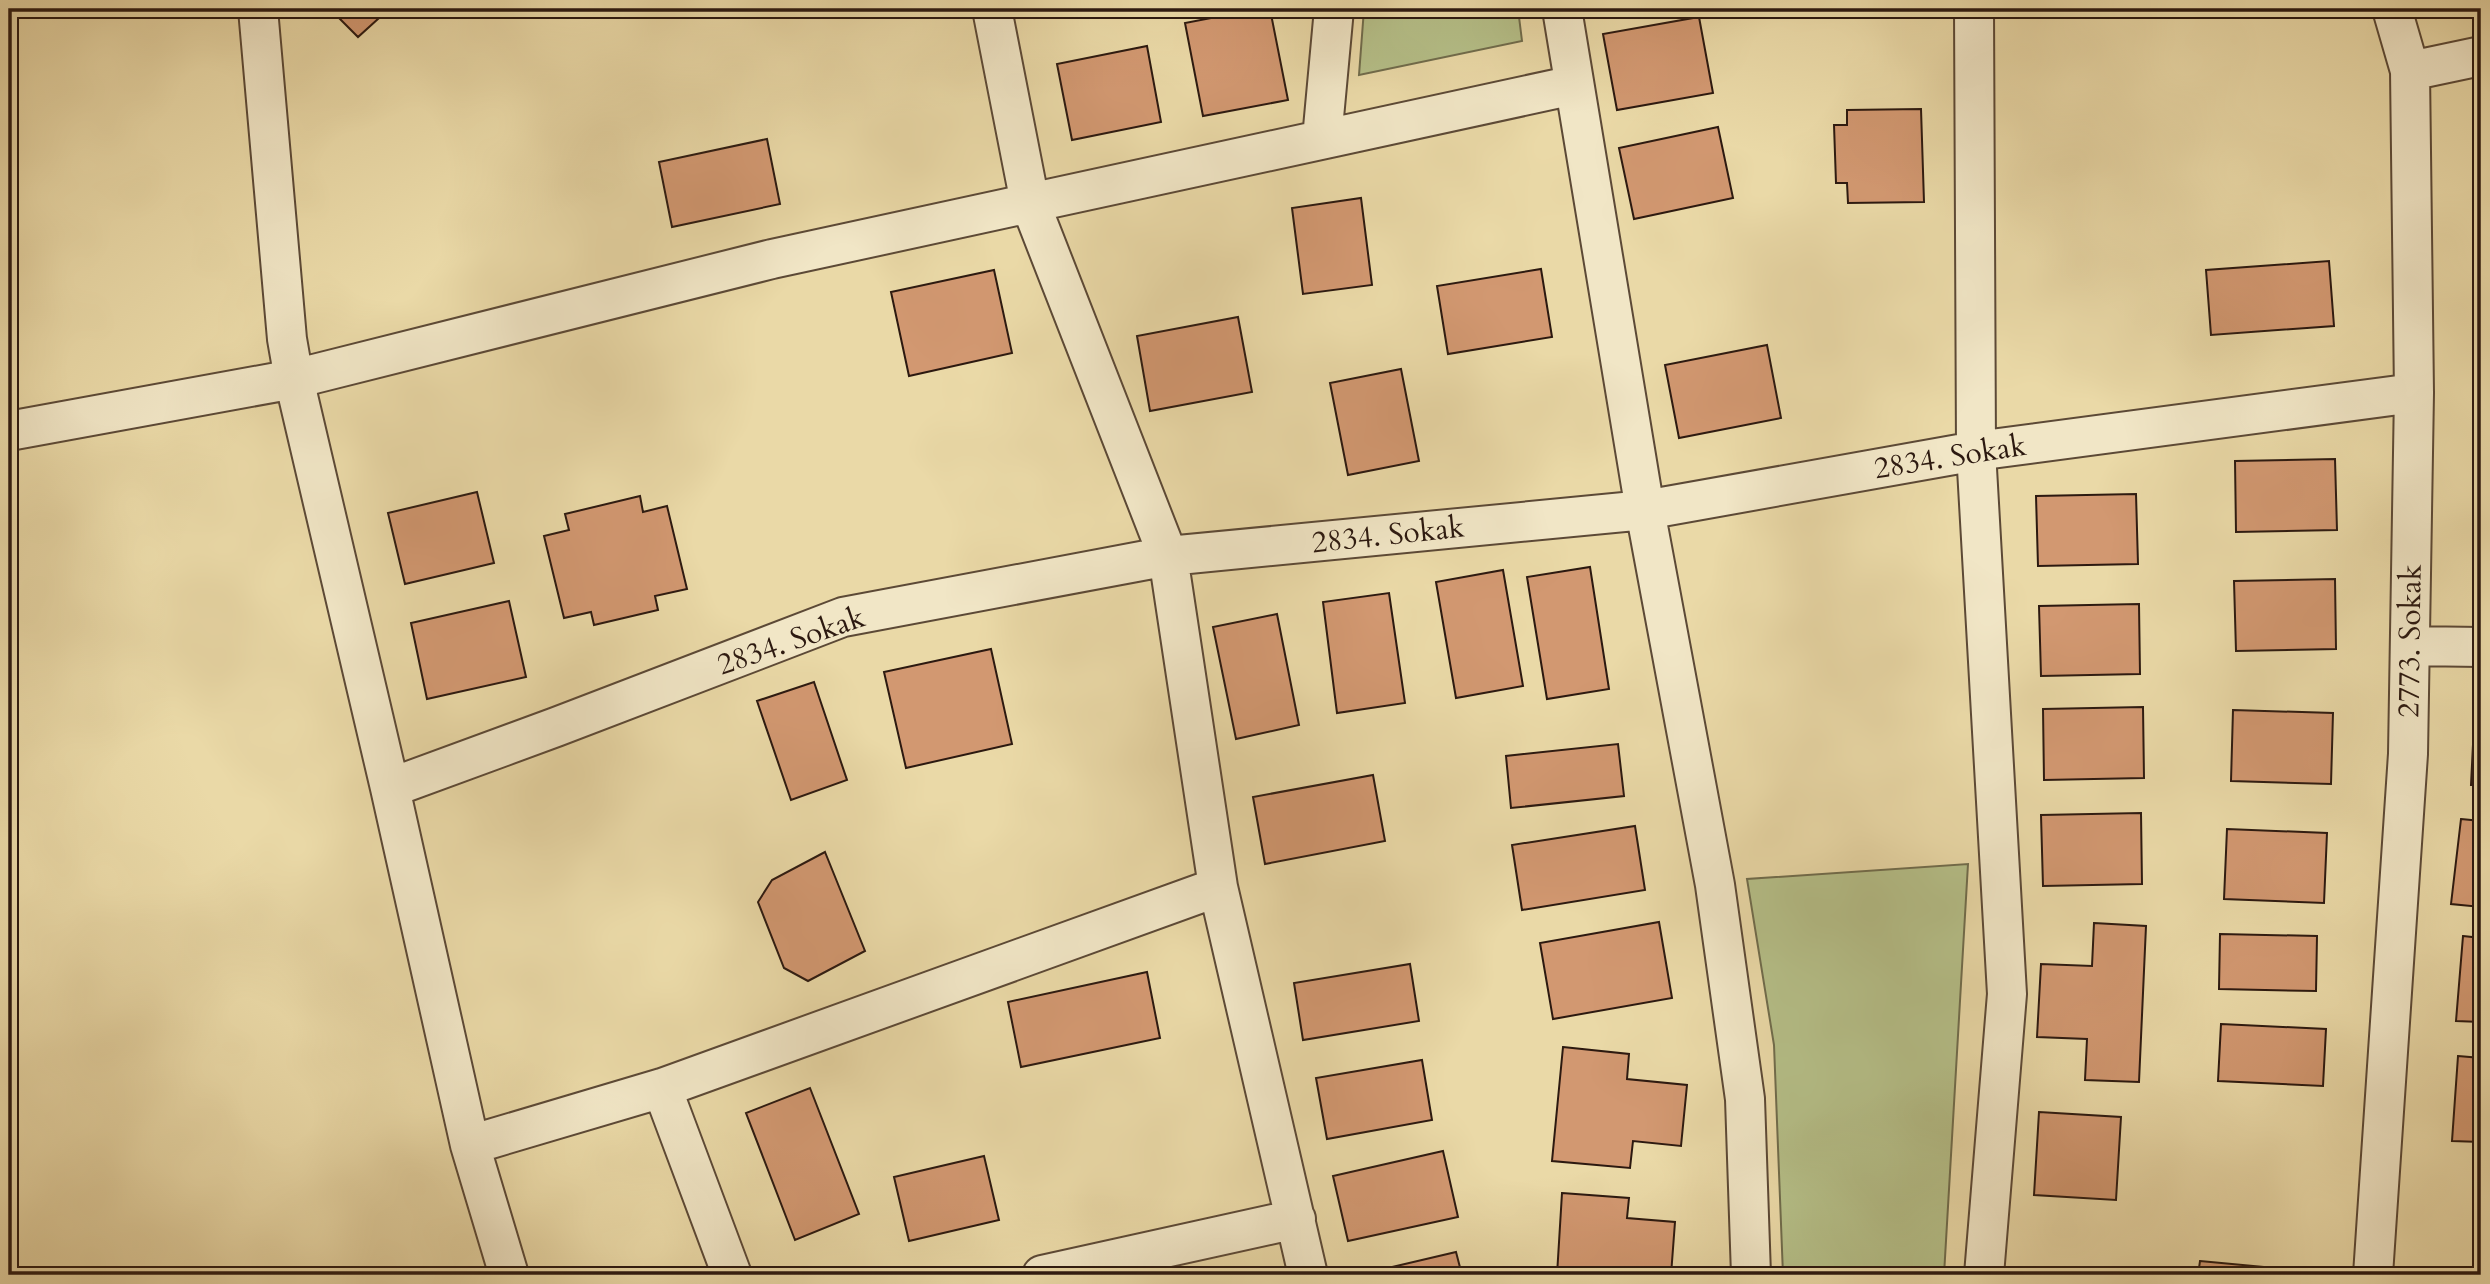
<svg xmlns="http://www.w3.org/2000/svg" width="2490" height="1284" viewBox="0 0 2490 1284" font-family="Cardo,serif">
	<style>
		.green { fill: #b5bf88; stroke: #706c4c; stroke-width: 2 }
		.building { fill: #d29871; stroke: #2c1910; stroke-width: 2 }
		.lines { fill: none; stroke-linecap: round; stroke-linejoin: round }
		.minor-casing { stroke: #5c4936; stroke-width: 42 }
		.minor { stroke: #f1e6c6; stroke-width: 38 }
		.labels { text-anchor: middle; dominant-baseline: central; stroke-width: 5; stroke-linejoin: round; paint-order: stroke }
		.street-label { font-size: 30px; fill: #2c1910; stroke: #f1e6c6 }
	</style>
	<rect width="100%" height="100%" fill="#ead9a7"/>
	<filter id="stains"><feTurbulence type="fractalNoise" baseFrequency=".00286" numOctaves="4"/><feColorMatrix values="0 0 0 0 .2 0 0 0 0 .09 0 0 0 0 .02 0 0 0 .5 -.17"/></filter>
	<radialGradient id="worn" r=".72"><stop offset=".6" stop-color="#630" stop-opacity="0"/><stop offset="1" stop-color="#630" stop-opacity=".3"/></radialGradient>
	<path class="green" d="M 1364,9 L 1518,9 L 1522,41 L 1359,75 Z
		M 1968,864 L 1944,1275 L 1783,1275 L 1774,1045 L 1747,879 Z"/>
	<path class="building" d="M 330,9 L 389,9 L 358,37 Z
		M 1258,9 L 1270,9 L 1288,100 L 1203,116 L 1185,23 Z
		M 1699,17 L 1713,93 L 1617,110 L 1603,34 Z
		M 1147,46 L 1161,122 L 1072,140 L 1057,64 Z
		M 1921,109 L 1924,202 L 1848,203 L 1847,183 L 1836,183 L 1834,125 L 1847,125 L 1847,110 Z
		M 1718,127 L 1733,198 L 1634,219 L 1619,148 Z
		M 767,139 L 780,204 L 672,227 L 659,162 Z
		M 1361,198 L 1372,285 L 1303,294 L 1292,208 Z
		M 2329,261 L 2334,326 L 2211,335 L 2206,270 Z
		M 1541,269 L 1552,337 L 1448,354 L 1437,286 Z
		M 994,270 L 1012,353 L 909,376 L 891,292 Z
		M 1238,317 L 1252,392 L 1150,411 L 1137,336 Z
		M 1767,345 L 1781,418 L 1679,438 L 1665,365 Z
		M 1401,369 L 1419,461 L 1348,475 L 1330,383 Z
		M 2335,459 L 2337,530 L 2236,532 L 2235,461 Z
		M 477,492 L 494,563 L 405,584 L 388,513 Z
		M 2136,494 L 2138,564 L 2038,566 L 2036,496 Z
		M 640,496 L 643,512 L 667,506 L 687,589 L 655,596 L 658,610 L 594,625 L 591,612 L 564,618 L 544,536 L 569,530 L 565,514 Z
		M 1590,567 L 1609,689 L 1547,699 L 1527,577 Z
		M 1503,570 L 1523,686 L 1456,698 L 1436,582 Z
		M 2335,579 L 2336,649 L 2236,651 L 2234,581 Z
		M 1389,593 L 1405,703 L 1337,713 L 1323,602 Z
		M 509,601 L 526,677 L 427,699 L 411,623 Z
		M 2139,604 L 2140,674 L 2041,676 L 2039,606 Z
		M 1277,614 L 1299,725 L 1236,739 L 1213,627 Z
		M 991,649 L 1012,744 L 906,768 L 884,672 Z
		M 814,682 L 847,780 L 791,800 L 757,701 Z
		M 2475,704 L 2481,704 L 2481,785 L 2471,785 Z
		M 2143,707 L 2144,778 L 2044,780 L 2043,709 Z
		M 2233,710 L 2333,713 L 2331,784 L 2231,781 Z
		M 1618,744 L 1624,796 L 1511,808 L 1506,756 Z
		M 1373,775 L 1385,841 L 1265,864 L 1253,797 Z
		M 2141,813 L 2142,884 L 2043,886 L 2041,815 Z
		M 2461,819 L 2481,821 L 2481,907 L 2451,904 Z
		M 1635,826 L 1645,890 L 1522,910 L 1512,845 Z
		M 2227,829 L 2327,833 L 2324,903 L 2224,899 Z
		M 825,852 L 865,951 L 808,981 L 784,968 L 758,902 L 772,880 Z
		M 1659,922 L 1672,998 L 1553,1019 L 1540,943 Z
		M 2094,923 L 2146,926 L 2139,1082 L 2085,1080 L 2087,1039 L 2037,1037 L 2041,964 L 2092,966 Z
		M 2220,934 L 2317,936 L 2316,991 L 2219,989 Z
		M 2463,936 L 2481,938 L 2481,1022 L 2456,1021 Z
		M 1410,964 L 1419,1021 L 1303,1040 L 1294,983 Z
		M 1147,972 L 1160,1038 L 1021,1067 L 1008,1002 Z
		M 2221,1024 L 2326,1029 L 2323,1086 L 2218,1081 Z
		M 1563,1047 L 1629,1054 L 1627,1079 L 1687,1085 L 1681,1146 L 1633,1141 L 1630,1168 L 1552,1161 Z
		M 2458,1056 L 2481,1058 L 2481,1142 L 2452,1141 Z
		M 1422,1060 L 1432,1120 L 1327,1139 L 1316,1078 Z
		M 810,1088 L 859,1214 L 795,1240 L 746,1113 Z
		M 2039,1112 L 2121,1117 L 2116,1200 L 2034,1195 Z
		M 1443,1151 L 1458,1217 L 1348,1241 L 1333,1176 Z
		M 984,1156 L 999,1220 L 909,1241 L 894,1177 Z
		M 1562,1193 L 1629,1198 L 1627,1218 L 1675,1222 L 1671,1275 L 1557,1275 Z
		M 1456,1252 L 1462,1275 L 1358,1275 Z
		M 2200,1261 L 2307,1271 L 2307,1275 L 2198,1275 Z"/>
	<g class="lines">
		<defs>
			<path id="minor" d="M 258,9 L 287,339 L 294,379 L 390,788 L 470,1145 L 509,1275
				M 992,9 L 1030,203 L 1168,556 L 1218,887 L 1308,1275
				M 1562,9 L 1645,510 L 1715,885 L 1745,1099 L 1751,1275
				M 1974,9 L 1976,451 L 2007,994 L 1984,1275
				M 2410,71 L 2481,56
				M 1322,139 L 1334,9
				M 9,431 L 294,379 L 772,259 L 1574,85
				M 2410,646 L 2481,647
				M 390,788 L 556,727 L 843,617 L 1168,556 L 1645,510 L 1976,451 L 2414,393
				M 662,1088 L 732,1275
				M 470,1145 L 662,1088 L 1218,887
				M 1042,1275 L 1296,1219
				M 2373,1275 L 2408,754 L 2414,393 L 2410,71 L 2392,9"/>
		</defs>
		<use href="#minor" class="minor-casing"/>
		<use href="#minor" class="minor"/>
	</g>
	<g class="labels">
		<g class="street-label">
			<text transform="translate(1950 457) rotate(-9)">2834. Sokak</text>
			<text transform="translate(1388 535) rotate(-6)">2834. Sokak</text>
			<text transform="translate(791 641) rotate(-19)">2834. Sokak</text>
			<text transform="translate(2410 641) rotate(-89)">2773. Sokak</text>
		</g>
	</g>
	<rect width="2490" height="1284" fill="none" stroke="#ead9a7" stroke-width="35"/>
	<rect x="10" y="10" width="2469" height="1263" fill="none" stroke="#2c1910" stroke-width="3.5"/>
	<rect x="18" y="18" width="2455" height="1249" fill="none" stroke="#2c1910" stroke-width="2"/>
	<rect width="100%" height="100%" filter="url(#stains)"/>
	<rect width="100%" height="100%" fill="url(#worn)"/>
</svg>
